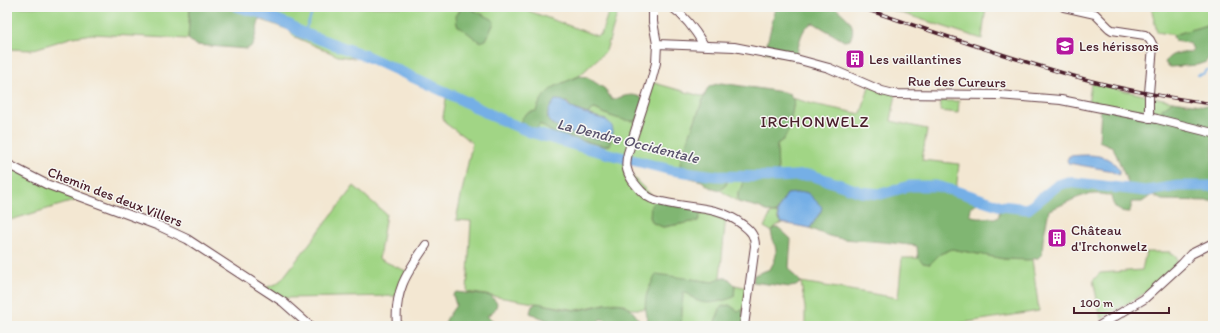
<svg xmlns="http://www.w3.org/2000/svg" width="1220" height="333" viewBox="0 0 1220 333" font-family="Itim,sans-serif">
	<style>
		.green { fill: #a1d585; stroke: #767a58 }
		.forest { fill: #80b672; stroke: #656a4e }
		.water { fill: #75afe6; stroke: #606788 }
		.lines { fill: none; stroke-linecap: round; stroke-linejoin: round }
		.stream { stroke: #75afe6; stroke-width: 2 }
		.river { stroke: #75afe6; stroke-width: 11 }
		.minor-casing { stroke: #633d44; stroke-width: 10 }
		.minor { stroke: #fff; stroke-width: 8 }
		.rail-casing { stroke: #4a1f2b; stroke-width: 3.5 }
		.rail { stroke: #f6f6f2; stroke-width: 2; stroke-dasharray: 6; stroke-linecap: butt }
		.labels { text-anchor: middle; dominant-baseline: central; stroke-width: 3; stroke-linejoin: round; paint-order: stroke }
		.poi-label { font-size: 14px; fill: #4a1f2b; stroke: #f6f6f2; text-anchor: start }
		.street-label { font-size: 14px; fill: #4a1f2b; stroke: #f6f6f2 }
		.water-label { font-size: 15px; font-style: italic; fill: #59516c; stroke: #f6f6f2 }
		.quarter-label { font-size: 16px; letter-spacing: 1px; fill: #4a1f2b; stroke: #f6f6f2 }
	</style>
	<rect width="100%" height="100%" fill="#f6f6f2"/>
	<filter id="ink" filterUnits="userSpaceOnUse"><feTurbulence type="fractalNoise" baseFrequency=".025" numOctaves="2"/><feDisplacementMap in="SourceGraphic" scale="8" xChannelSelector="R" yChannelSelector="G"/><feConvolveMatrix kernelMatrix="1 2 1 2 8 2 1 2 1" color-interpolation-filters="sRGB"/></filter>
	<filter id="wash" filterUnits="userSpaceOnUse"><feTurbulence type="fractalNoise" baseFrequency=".012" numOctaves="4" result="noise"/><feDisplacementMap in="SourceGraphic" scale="16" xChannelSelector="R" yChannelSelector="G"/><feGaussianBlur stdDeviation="0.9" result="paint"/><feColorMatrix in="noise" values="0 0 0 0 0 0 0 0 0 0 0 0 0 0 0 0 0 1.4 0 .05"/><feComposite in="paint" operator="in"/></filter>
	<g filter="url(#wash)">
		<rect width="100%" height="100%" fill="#f3e7d2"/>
		<path class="green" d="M 7,7 L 190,7 L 188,39 L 92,34 L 73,37 L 31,50 L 7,49 Z
			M 271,7 L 518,7 L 597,36 L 601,34 L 610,7 L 618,7 L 617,15 L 606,51 L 579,76 L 554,87 L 540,102 L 536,112 L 522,128 L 530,132 L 536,130 L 540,124 L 553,133 L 604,146 L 609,145 L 611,140 L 609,139 L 612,137 L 606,120 L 588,114 L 591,110 L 595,109 L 610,116 L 636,121 L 651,82 L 704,97 L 681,158 L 683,171 L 671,170 L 627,158 L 625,169 L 656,200 L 650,217 L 653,223 L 663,227 L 698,221 L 701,207 L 726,215 L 720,278 L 713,282 L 689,279 L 645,306 L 645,309 L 631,309 L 624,304 L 604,304 L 577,310 L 467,292 L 471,221 L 456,220 L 472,144 L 470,141 L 445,123 L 443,117 L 447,93 L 366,56 L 354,58 L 338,56 L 293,36 L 289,30 L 259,19 L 261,13 Z
			M 883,7 L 986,7 L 982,39 Z
			M 1151,7 L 1213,7 L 1213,23 L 1174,35 L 1157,32 Z
			M 1091,83 L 1148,96 C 1147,103 1146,108 1140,113 L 1088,105 Z
			M 869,86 L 896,94 L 891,121 L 927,129 L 922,160 L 959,164 L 956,191 L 936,186 L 909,186 L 881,194 L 861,192 L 811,175 L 778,177 L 777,144 L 784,139 L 794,103 L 792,98 L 813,104 L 861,114 Z
			M 1152,97 L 1173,101 L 1169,105 L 1160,116 L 1155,116 L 1153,112 Z
			M 941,101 L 959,101 L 958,113 L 940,111 Z
			M 7,164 L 84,198 L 7,221 Z
			M 729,176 L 743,176 L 742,180 L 743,186 L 738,192 L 738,202 L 720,190 L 726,185 Z
			M 354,186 L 386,214 L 379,259 L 408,272 L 398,296 L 286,298 L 283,302 L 262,289 L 276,284 L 282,279 Z
			M 771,213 L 777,213 L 778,219 L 782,223 L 776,226 L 771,231 L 764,227 Z
			M 952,249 L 1004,259 L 1032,259 L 1039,311 L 942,326 L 805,326 L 805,308 L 801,282 L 898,298 L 902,258 L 918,258 L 923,263 L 930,264 L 940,254 Z
			M 1146,252 L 1170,252 L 1170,254 L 1176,256 L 1178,260 L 1176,264 L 1145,293 L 1101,319 L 1093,280 L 1100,273 L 1142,270 Z
			M 735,285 L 748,288 L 743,310 L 738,311 L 729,305 L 721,307 L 715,322 L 715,326 L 681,326 L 683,292 L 688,293 L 697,301 L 734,297 Z"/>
		<path class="forest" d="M 190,7 L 271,7 L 261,13 L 253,45 L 247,49 L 196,45 L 188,39 Z
			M 462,7 L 467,7 L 492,19 L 494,23 L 486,40 L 480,42 L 457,25 L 456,16 Z
			M 776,7 L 835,7 C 846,18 858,23 850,40 L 844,41 L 814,23 C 800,26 799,46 796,59 L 765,52 Z
			M 1213,23 L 1213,57 L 1209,57 L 1206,62 L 1197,65 L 1170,67 L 1165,63 C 1169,53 1180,52 1190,53 L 1193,49 L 1190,44 L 1175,40 L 1173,37 L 1174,35 Z
			M 579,76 L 587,77 L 605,89 L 612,100 C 624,96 635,91 645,101 L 636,121 C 621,121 609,116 595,109 L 591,110 L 588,114 L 572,108 L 567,102 L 549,109 C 549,111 547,115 548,118 C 550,130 591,138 602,139 C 605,140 608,139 611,140 L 609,145 L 604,146 L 553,133 L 540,124 L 536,131 L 530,132 L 522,128 L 520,123 C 523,114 528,112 536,111 C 545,87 557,86 579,76 Z
			M 721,83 L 783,92 L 790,94 L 794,102 L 789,130 L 784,139 L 777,144 L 778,177 L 811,175 L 861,192 L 881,194 L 909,186 L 936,186 L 982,200 L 971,207 L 970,215 L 978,218 L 998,218 L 1001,206 L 1028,209 L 1058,185 L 1068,182 L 1130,188 L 1113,147 L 1099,141 L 1101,108 L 1160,116 L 1162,109 L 1173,101 L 1213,107 L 1213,200 L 1211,201 L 1162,200 L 1152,195 L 1142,202 L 1131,202 L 1131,208 L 1129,212 C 1117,212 1113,207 1111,196 C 1084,189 1072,202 1049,210 L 1043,240 L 1042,254 L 1038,258 L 1029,260 L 1004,259 L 952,249 L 940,254 L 930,264 L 923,263 L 918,258 L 917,246 C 902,244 886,242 870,241 C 846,239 832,240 810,228 L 821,211 C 807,191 811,192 787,194 L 779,207 L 777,213 C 768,213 765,210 758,207 C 752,205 744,204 738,202 L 738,192 L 743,186 L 742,180 L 743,176 L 729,176 L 726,185 L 720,190 L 709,187 L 702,181 L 687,177 L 683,171 L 680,164 L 681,158 L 707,89 L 710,86 Z
			M 656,200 L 701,207 L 701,214 L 698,221 L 663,227 L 653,223 L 650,217 L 651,205 Z
			M 774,228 L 779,228 L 791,239 L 789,267 L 792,273 L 801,282 L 796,286 L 790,287 L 753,282 L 754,275 L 770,269 C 773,264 777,257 776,250 C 775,244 772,238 771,231 Z
			M 656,274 L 713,282 L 720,278 L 728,278 L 735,285 L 734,297 C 724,301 705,306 696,300 C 691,297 689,293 683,292 L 681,326 L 649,326 C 643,300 644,297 656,274 Z
			M 456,292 L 491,296 L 497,303 C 496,310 493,312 487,316 L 496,323 L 497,326 L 445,326 C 445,318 452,312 456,305 L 453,295 Z
			M 537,303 C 548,305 566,310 577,310 C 595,309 619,294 633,312 C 637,317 639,319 640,326 L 609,326 L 606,320 L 600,319 L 595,326 L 551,326 L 551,322 L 530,313 L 532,306 Z
			M 729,305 L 738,311 L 743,310 L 744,326 L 715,326 L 715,322 L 721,307 Z"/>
		<path class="water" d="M 555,100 C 566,100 565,103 572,108 C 580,113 597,117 606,120 C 613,125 614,129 612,137 C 602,143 549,131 548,117 C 547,110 552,105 555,100 Z
			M 1069,156 C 1082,155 1101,153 1111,161 C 1115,163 1118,168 1120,171 L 1119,175 L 1108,170 L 1068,163 L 1067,160 Z
			M 805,192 L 809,194 L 822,207 L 821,211 L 810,228 L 782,223 C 773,213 781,204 787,194 Z"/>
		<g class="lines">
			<path class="stream" d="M 304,33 L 311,16 L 313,7
				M 1197,75 L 1203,74 L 1207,70 L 1213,70"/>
			<path class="river" d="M 238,7 L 261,13 L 290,25 L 300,32 L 366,56 L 452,95 L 495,117 L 530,132 L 582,147 L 671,170 L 716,176 L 778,177 L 811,175 L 861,192 L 881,194 L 909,186 L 936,186 L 962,193 L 1001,206 L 1028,209 L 1058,185 L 1068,182 L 1146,191 L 1178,186 L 1213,186"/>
		</g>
	</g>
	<g filter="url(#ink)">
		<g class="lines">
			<defs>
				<path id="minor" d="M 653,7 L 653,22 L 657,44 L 656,63 L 651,82 L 628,153 C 625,164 626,171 632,180 C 638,188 645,197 655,200 C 685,210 716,203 743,225 C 751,231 755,236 755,246 L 744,326
					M 672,7 C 686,17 695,30 704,45
					M 1064,7 L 1095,14 L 1109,28 L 1112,30 L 1145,35 L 1150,40 L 1153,46 L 1149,93 L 1149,118
					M 657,44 L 734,47 L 796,59 L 829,68 L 882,91 L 894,94 L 998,95 L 1061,100 L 1157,119 L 1213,133
					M 7,164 L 46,184 L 159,226 L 187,239 L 283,302 L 310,326
					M 397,326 C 394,290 407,273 426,245
					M 1099,326 L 1144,299 L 1182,264 L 1191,254 L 1213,243"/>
			</defs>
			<use href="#minor" class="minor-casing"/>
			<use href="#minor" class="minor"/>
			<defs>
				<path id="rail" d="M 859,7 C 935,32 1010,59 1088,80 C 1129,91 1171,98 1213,104"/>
			</defs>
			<use href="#rail" class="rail-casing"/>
			<use href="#rail" class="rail"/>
		</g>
	</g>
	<defs>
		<symbol id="school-square" viewBox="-11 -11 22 22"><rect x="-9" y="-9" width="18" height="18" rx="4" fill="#b5179e" stroke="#f6f6f2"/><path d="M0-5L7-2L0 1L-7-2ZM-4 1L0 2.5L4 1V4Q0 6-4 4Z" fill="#fff"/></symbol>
		<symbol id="building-square" viewBox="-11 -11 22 22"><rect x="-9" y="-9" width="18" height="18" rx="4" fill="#b5179e" stroke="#f6f6f2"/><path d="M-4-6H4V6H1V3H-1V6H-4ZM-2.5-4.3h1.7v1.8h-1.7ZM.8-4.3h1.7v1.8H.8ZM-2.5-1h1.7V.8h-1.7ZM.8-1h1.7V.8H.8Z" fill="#fff"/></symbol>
	</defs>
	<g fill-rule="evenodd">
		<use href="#school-square" x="1054" y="35" width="22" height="22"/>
		<use href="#building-square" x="844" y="48" width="22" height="22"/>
		<use href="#building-square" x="1046" y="227" width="22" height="22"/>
	</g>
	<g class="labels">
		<g class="poi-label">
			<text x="1079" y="46">Les hérissons</text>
			<text x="869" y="59">Les vaillantines</text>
			<text x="1071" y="230">Château<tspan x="1071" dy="16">d'Irchonwelz</tspan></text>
		</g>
		<g class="street-label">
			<text transform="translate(957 82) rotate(1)">Rue des Cureurs</text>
			<text transform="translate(115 197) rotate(21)">Chemin des deux Villers</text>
		</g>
		<g class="water-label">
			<text transform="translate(628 141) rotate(14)">La Dendre Occidentale</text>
		</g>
		<g class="quarter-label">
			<text x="815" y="121">IRCHONWELZ</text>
		</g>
	</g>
	<rect width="1220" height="333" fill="none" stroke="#f6f6f2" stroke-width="24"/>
	<path d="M1074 307v6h95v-6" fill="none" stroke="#4a1f2b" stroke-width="2"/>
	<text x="1080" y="307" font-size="12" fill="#4a1f2b" stroke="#f6f6f2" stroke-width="3" paint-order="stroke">100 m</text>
</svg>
